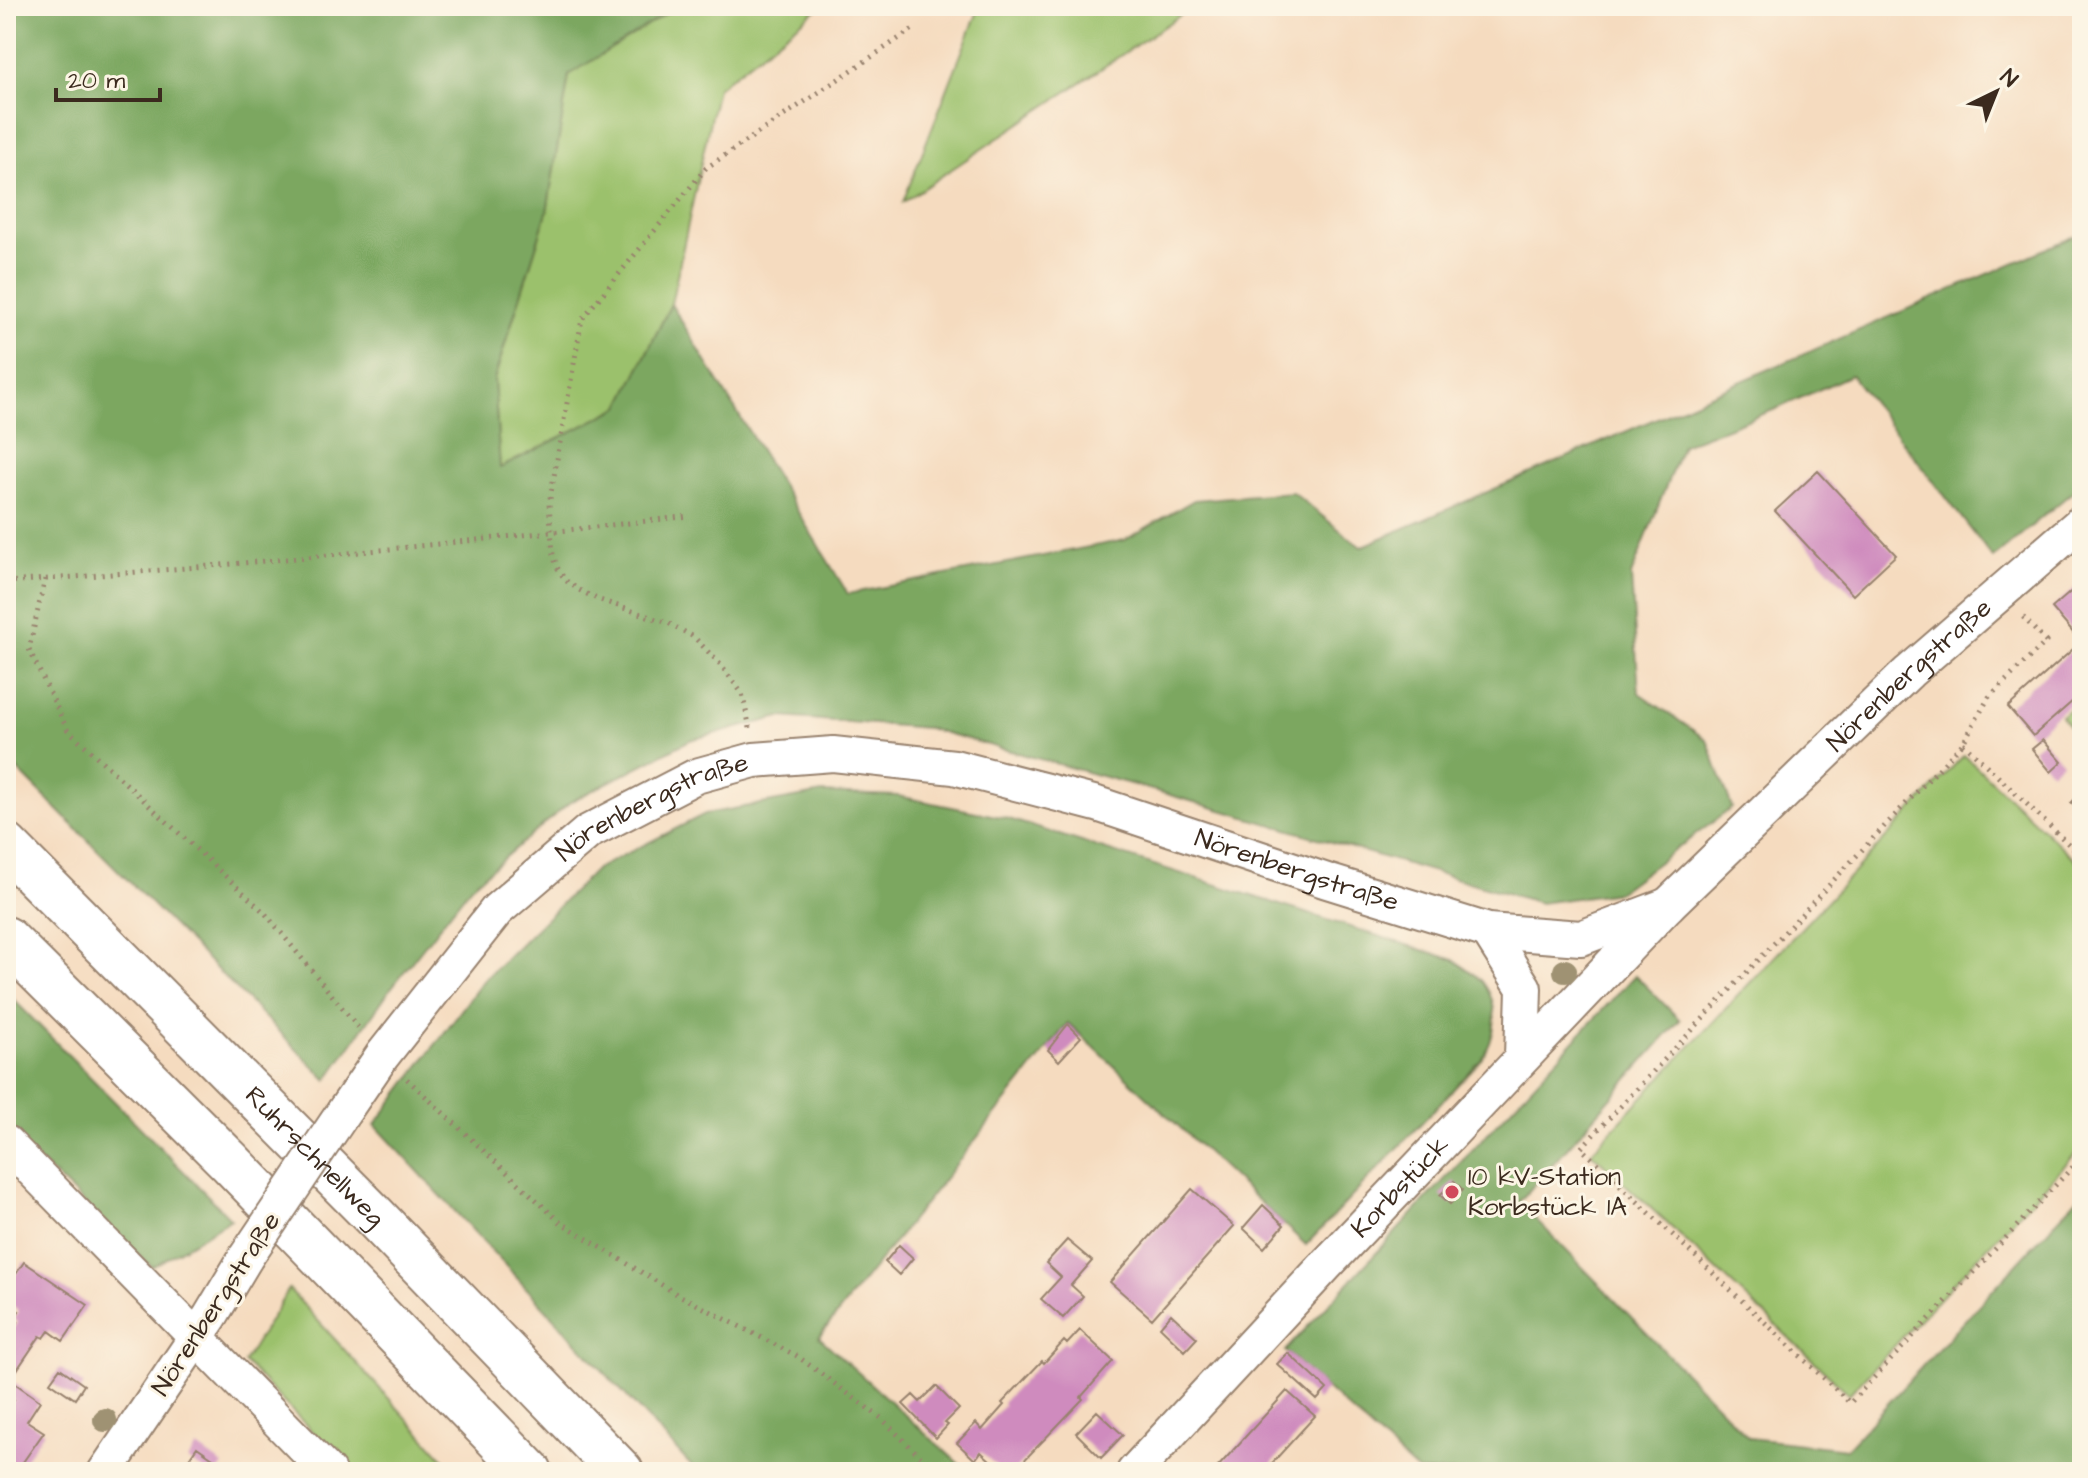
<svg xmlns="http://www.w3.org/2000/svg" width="2088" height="1478" viewBox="0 0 2088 1478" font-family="'Architects Daughter',sans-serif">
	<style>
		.green { fill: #9bc16c; stroke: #6b7645; stroke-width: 2 }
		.forest { fill: #7ca760; stroke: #5c683f; stroke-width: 2 }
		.building { fill: #cf8bbe }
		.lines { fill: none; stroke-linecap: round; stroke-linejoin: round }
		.minor-casing { stroke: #98826e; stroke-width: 38 }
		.motorway-casing { stroke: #98826e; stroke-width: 48 }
		.path { stroke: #98826e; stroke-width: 5; stroke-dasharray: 2 6; stroke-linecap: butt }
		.minor { stroke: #fff; stroke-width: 34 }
		.motorway { stroke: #fff; stroke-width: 44 }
		.minor-bridge-casing { stroke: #98826e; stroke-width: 38; stroke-linecap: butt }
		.minor-bridge { stroke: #fff; stroke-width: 34 }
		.tree { fill: #9f9273 }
		.poi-dot { fill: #d1495b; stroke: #fcf5e5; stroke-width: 3 }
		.labels { text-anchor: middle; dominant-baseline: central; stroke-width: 6; stroke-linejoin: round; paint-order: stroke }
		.street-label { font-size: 26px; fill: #3b2a1e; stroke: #fcf5e5 }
		.poi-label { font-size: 26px; fill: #3b2a1e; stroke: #fcf5e5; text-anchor: start }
	</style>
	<rect width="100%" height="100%" fill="#fcf5e5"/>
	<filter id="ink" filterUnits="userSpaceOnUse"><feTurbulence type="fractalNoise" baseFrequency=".0125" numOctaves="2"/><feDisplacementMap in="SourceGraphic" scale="16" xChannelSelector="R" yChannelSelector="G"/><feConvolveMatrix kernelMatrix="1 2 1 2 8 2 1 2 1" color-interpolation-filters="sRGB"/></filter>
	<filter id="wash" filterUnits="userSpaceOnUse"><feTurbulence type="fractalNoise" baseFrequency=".006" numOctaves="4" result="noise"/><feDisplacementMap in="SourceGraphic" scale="32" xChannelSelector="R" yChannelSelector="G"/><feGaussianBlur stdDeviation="1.8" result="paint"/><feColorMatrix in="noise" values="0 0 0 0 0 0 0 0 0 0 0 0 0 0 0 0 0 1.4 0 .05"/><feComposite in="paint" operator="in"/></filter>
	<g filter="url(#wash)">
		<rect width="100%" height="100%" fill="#f5dbbf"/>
		<path class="green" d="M 678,6 L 821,6 L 717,88 L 671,304 L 620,407 L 500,469 L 494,380 L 547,212 L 569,75 Z
			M 980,6 L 1194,6 L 903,202 Z
			M 2082,698 L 2082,741 L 2061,716 Z
			M 1964,755 L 2082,866 L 2082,1147 L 1849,1394 L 1591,1152 Z
			M 289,1289 L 456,1472 L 352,1472 L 244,1362 Z"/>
		<path class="forest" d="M 6,6 L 678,6 L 569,75 L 547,212 L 494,379 L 500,468 L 620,407 L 671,304 L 848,594 L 1125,540 L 1194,500 L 1292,492 L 1361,547 L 2082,233 L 2082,484 L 1993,558 L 1851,375 L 1776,409 L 1682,445 L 1631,576 L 1639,693 L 1707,740 L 1732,808 L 1618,892 L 1540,903 L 1163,793 L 927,728 L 781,717 L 690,740 L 570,802 L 471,886 L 389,991 L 327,1080 L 6,758 Z
			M 822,793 L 898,796 L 1006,818 L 1454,960 C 1463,967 1477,974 1484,984 C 1501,1008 1496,1039 1480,1061 L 1306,1245 L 1068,1023 L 819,1337 L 968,1472 L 697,1472 L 375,1125 L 483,981 L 596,869 L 705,814 Z
			M 1635,975 L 1680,1020 L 1519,1202 L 1749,1438 L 1846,1449 L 2082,1193 L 2082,1472 L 1418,1472 L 1285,1351 Z
			M 6,992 L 231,1219 L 152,1267 L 6,1130 Z"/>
		<g id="blocks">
			<path class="building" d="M 1818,471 L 1896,555 L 1853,595 L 1775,511 Z
				M 2082,582 L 2082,629 L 2075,635 L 2052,608 Z
				M 2080,643 L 2082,693 L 2033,736 L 2008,707 Z
				M 2043,740 L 2062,762 L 2051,772 L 2032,749 Z
				M 2082,792 L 2082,814 L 2071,803 Z
				M 1068,1024 L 1081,1037 L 1059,1061 L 1048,1050 Z
				M 1454,1181 L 1463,1190 L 1450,1204 L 1440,1195 Z
				M 1192,1189 L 1234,1226 L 1152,1319 L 1110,1282 Z
				M 1263,1205 L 1284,1225 L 1264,1248 L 1243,1228 Z
				M 1067,1240 L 1092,1261 L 1071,1285 L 1083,1296 L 1063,1318 L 1041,1299 L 1061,1277 L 1046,1263 Z
				M 899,1245 L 913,1258 L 899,1275 L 885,1262 Z
				M 24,1262 L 88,1305 L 63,1341 L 49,1331 L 44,1338 L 40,1336 L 10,1380 L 6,1377 L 6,1341 L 18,1322 L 14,1319 L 19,1311 L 6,1302 L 6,1289 Z
				M 1171,1314 L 1197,1338 L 1185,1351 L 1160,1327 Z
				M 1080,1330 L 1113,1361 L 1081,1397 L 1083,1399 L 1013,1472 L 1003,1472 L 981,1452 L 975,1460 L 957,1443 L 976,1423 L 982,1430 L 1004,1405 L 1002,1403 L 1042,1361 L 1044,1363 L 1064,1341 L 1067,1344 Z
				M 1288,1353 L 1327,1389 L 1317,1400 L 1277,1364 Z
				M 60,1368 L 84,1385 L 75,1399 L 50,1382 Z
				M 13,1382 L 40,1401 L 27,1421 L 44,1432 L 16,1472 L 6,1472 L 6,1412 L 14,1400 L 6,1393 Z
				M 936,1386 L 959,1409 L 945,1423 L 948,1425 L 936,1438 L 903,1404 L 913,1395 L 920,1402 Z
				M 1287,1391 L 1315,1416 L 1264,1472 L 1222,1472 L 1217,1468 Z
				M 1097,1411 L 1123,1435 L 1101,1458 L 1076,1433 Z
				M 197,1447 L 223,1465 L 218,1472 L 206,1472 L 188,1460 Z"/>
		</g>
	</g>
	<g filter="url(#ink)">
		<use href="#blocks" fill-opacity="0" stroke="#98826e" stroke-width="2"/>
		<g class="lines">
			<defs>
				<g id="minor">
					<path d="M 1488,931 L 1524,988 L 1522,1057"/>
					<path id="s1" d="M 345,1110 L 382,1056 L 497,910 L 588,832 L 696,776 L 754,760 L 833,754 L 954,767 L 1097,804 L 1327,881 L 1488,931 L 1581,938 L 1668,905"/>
					<path d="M 6,1143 L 328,1472"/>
					<path d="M 105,1472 L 210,1317 L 246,1257"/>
					<path id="s2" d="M 1134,1472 L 1325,1266 L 1668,905 L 1909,672 L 2082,522"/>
				</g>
				<g id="motorway">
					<path id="s3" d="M 6,846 L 375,1217 L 621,1472"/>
					<path d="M 6,939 L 230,1162 L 530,1472"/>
				</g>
			</defs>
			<use href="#minor" class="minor-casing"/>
			<use href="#motorway" class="motorway-casing"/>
			<path class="path" d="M 45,579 L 29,649 L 67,729 L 265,913 L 361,1031
				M 6,582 C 234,566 462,543 689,516
				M 2023,617 L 2046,642 L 1989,697 L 1963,743 L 1581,1148 L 1850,1403 L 2082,1157
				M 750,728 L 742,693 L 719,663 L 694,637 L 668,623 L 597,599 L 579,590 L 565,580 L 557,567 L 553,554 L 549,504 L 582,319 L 706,168 L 916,27
				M 1963,743 L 2082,857
				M 407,1079 L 560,1222 L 675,1293 L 797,1356 L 881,1418 L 936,1472"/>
			<use href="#minor" class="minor"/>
			<use href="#motorway" class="motorway"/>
			<defs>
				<path id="minor-bridge" d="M 246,1257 L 345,1110"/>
			</defs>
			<use href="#minor-bridge" class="minor-bridge-casing"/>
			<use href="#minor-bridge" class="minor-bridge"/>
		</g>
		<g class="tree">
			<circle cx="1565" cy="971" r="12"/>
			<circle cx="105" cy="1420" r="12"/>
		</g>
	</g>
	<circle class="poi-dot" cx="1452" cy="1192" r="8"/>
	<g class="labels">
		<g class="street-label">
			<text stroke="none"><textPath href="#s2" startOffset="1112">Nörenbergstraße</textPath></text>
			<text stroke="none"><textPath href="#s1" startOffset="440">Nörenbergstraße</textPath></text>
			<text stroke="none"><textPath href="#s1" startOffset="1112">Nörenbergstraße</textPath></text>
			<text stroke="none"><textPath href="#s3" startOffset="438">Ruhrschnellweg</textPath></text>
			<text stroke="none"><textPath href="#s2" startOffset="390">Korbstück</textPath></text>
			<text transform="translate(216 1304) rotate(-57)">Nörenbergstraße</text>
		</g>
		<g class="poi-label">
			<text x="1468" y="1177">10 kV-Station<tspan x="1468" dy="30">Korbstück 1A</tspan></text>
		</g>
	</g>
	<rect width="2088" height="1478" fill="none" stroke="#fcf5e5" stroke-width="32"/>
	<g transform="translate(1996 92) rotate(43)" stroke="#fcf5e5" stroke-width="6" paint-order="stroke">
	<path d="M0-6L14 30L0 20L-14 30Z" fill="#3b2a1e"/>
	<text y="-12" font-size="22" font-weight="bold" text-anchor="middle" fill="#3b2a1e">N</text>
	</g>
	<path d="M56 88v12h104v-12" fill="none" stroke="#3b2a1e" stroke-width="4"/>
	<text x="68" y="88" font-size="24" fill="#3b2a1e" stroke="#fcf5e5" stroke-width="6" paint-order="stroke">20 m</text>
</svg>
